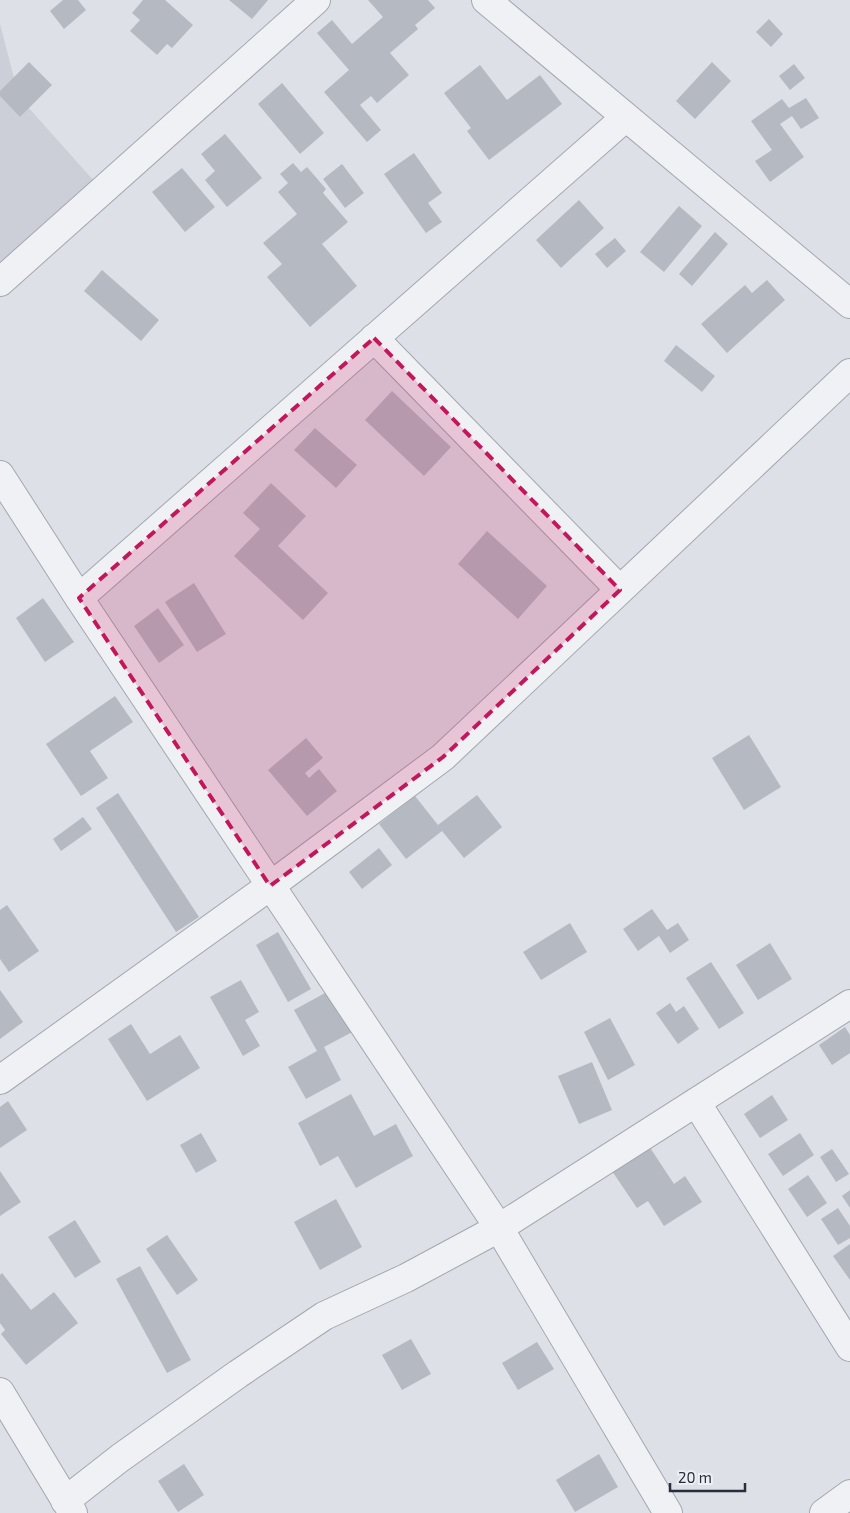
<svg xmlns="http://www.w3.org/2000/svg" width="850" height="1513" viewBox="0 0 850 1513" font-family="'Exo 2',sans-serif">
	<style>
		.built { fill: #cccfd8 }
		.building { fill: #b5b9c2 }
		.lines { fill: none; stroke-linecap: round; stroke-linejoin: round }
		.street-casing { stroke: #a3a7b0; stroke-width: 30 }
		.street { stroke: #f0f1f5; stroke-width: 28 }
		.marked { fill: #c2185b; fill-opacity: 0.2; stroke: #c2185b; stroke-width: 4; stroke-dasharray: 10 6; stroke-linejoin: round }
	</style>
	<rect width="100%" height="100%" fill="#dde0e6"/>
	<path class="built" d="M 0,24 L 19,97 L 94,181 L 0,266 Z"/>
	<path class="building" d="M 63,0 L 78,0 L 86,10 L 64,29 L 50,11 Z
		M 143,0 L 165,0 L 193,25 L 172,48 L 167,44 L 157,55 L 130,31 L 140,20 L 132,13 Z
		M 229,0 L 268,0 L 252,19 Z
		M 368,0 L 428,0 L 435,8 L 415,25 L 418,29 L 390,53 L 409,75 L 377,103 L 371,96 L 360,105 L 381,130 L 367,142 L 324,92 L 349,70 L 317,33 L 332,20 L 352,44 L 383,17 Z
		M 769,19 L 783,34 L 771,47 L 756,32 Z
		M 29,62 L 52,85 L 20,117 L 0,96 L 0,91 Z
		M 712,62 L 731,81 L 695,119 L 676,101 Z
		M 794,64 L 805,78 L 790,90 L 779,76 Z
		M 480,65 L 507,100 L 540,75 L 562,104 L 489,160 L 467,131 L 471,128 L 444,93 Z
		M 282,83 L 324,133 L 300,154 L 258,104 Z
		M 806,98 L 819,118 L 801,129 L 792,116 L 780,124 L 804,157 L 770,182 L 755,161 L 772,150 L 751,121 L 782,99 L 789,108 Z
		M 225,134 L 262,178 L 227,207 L 205,180 L 215,171 L 201,154 Z
		M 414,153 L 442,193 L 428,203 L 442,222 L 426,233 L 384,174 Z
		M 293,163 L 301,172 L 307,167 L 326,189 L 323,193 L 348,222 L 322,244 L 357,286 L 310,327 L 267,277 L 282,264 L 263,243 L 297,214 L 278,192 L 288,183 L 280,174 Z
		M 342,164 L 364,193 L 345,208 L 323,179 Z
		M 182,168 L 215,207 L 185,232 L 152,192 Z
		M 579,200 L 604,228 L 561,268 L 536,240 Z
		M 679,206 L 702,226 L 664,272 L 640,252 Z
		M 715,232 L 728,244 L 692,286 L 679,274 Z
		M 615,238 L 626,251 L 607,268 L 595,254 Z
		M 102,270 L 159,320 L 141,341 L 84,291 Z
		M 767,280 L 785,300 L 727,353 L 701,324 L 745,285 L 752,293 Z
		M 676,345 L 715,376 L 702,392 L 664,361 Z
		M 392,391 L 451,447 L 424,476 L 365,420 Z
		M 315,428 L 357,465 L 336,488 L 294,450 Z
		M 271,483 L 306,516 L 278,546 L 328,593 L 303,620 L 234,556 L 260,529 L 243,513 Z
		M 487,531 L 547,586 L 518,619 L 458,564 Z
		M 194,583 L 226,634 L 197,652 L 165,602 Z
		M 43,598 L 74,642 L 45,662 L 16,618 Z
		M 158,608 L 184,645 L 159,663 L 134,626 Z
		M 115,696 L 133,722 L 90,751 L 108,778 L 81,796 L 46,744 Z
		M 749,735 L 781,787 L 744,810 L 712,758 Z
		M 306,738 L 323,758 L 305,773 L 309,778 L 319,769 L 337,791 L 307,816 L 268,770 Z
		M 118,793 L 199,917 L 176,932 L 96,808 Z
		M 477,795 L 502,827 L 464,858 L 442,831 L 406,859 L 379,824 L 415,796 L 438,825 Z
		M 83,817 L 92,829 L 61,851 L 53,839 Z
		M 379,848 L 392,865 L 362,889 L 349,872 Z
		M 7,905 L 39,951 L 9,972 L 0,959 L 0,910 Z
		M 652,909 L 667,930 L 678,923 L 689,940 L 670,953 L 659,936 L 638,951 L 623,929 Z
		M 570,923 L 587,952 L 541,980 L 523,952 Z
		M 278,932 L 311,989 L 288,1002 L 256,945 Z
		M 770,943 L 792,979 L 758,1000 L 736,965 Z
		M 711,962 L 744,1013 L 719,1029 L 686,978 Z
		M 241,980 L 259,1012 L 245,1020 L 260,1046 L 243,1056 L 210,997 Z
		M 336,987 L 358,1029 L 324,1047 L 341,1080 L 306,1099 L 288,1067 L 317,1051 L 294,1010 Z
		M 0,990 L 23,1022 L 0,1039 Z
		M 670,1003 L 676,1012 L 684,1006 L 699,1029 L 678,1044 L 656,1013 Z
		M 610,1018 L 635,1065 L 608,1080 L 584,1032 Z
		M 131,1024 L 150,1054 L 180,1035 L 200,1068 L 147,1101 L 108,1039 Z
		M 845,1027 L 850,1035 L 850,1053 L 832,1065 L 819,1045 Z
		M 592,1062 L 612,1110 L 579,1124 L 558,1076 Z
		M 351,1094 L 374,1136 L 396,1124 L 413,1156 L 356,1188 L 338,1156 L 320,1166 L 298,1123 Z
		M 772,1095 L 788,1120 L 760,1138 L 744,1114 Z
		M 8,1101 L 27,1130 L 0,1148 L 0,1107 Z
		M 201,1133 L 217,1161 L 196,1173 L 180,1145 Z
		M 800,1133 L 814,1155 L 783,1176 L 768,1154 Z
		M 647,1143 L 674,1184 L 685,1176 L 702,1202 L 664,1226 L 648,1201 L 637,1208 L 610,1168 Z
		M 832,1149 L 849,1174 L 836,1182 L 820,1157 Z
		M 0,1171 L 21,1202 L 0,1216 Z
		M 808,1175 L 827,1203 L 807,1217 L 788,1189 Z
		M 850,1190 L 850,1208 L 842,1196 Z
		M 336,1199 L 362,1247 L 320,1270 L 294,1222 Z
		M 838,1208 L 850,1226 L 850,1238 L 838,1245 L 821,1219 Z
		M 75,1220 L 101,1262 L 75,1278 L 48,1237 Z
		M 167,1235 L 198,1280 L 177,1295 L 146,1249 Z
		M 850,1244 L 850,1280 L 833,1256 Z
		M 140,1266 L 191,1360 L 167,1373 L 116,1279 Z
		M 2,1273 L 31,1310 L 54,1292 L 78,1323 L 26,1365 L 1,1334 L 5,1330 L 0,1323 L 0,1275 Z
		M 411,1339 L 431,1374 L 402,1390 L 382,1355 Z
		M 537,1342 L 554,1369 L 518,1390 L 502,1363 Z
		M 599,1454 L 618,1487 L 575,1512 L 556,1480 Z
		M 184,1464 L 204,1495 L 178,1512 L 158,1481 Z"/>
	<g class="lines">
		<defs>
			<path id="street" d="M 486,0 L 850,304
				M 0,282 L 316,0
				M 374,338 L 620,590
				M 0,475 L 79,598 L 499,1228 L 668,1513
				M 79,598 L 626,117
				M 0,1080 L 270,886 L 443,757 L 850,373
				M 696,1102 L 850,1347
				M 0,1392 L 73,1513
				M 65,1501 L 120,1458 L 238,1374 L 324,1316 L 406,1278 L 499,1228 L 850,1004
				M 824,1513 L 850,1494"/>
		</defs>
		<use href="#street" class="street-casing"/>
		<use href="#street" class="street"/>
	</g>
	<path class="marked" d="M 374,338 L 620,590 L 443,757 L 270,886 L 79,598 Z"/>
	<path d="M670 1483v8h75v-8" fill="none" stroke="#282e3c" stroke-width="2.5"/>
	<text x="678" y="1483" font-size="15" fill="#282e3c" stroke="#edeff4" stroke-width="4" paint-order="stroke">20 m</text>
</svg>
